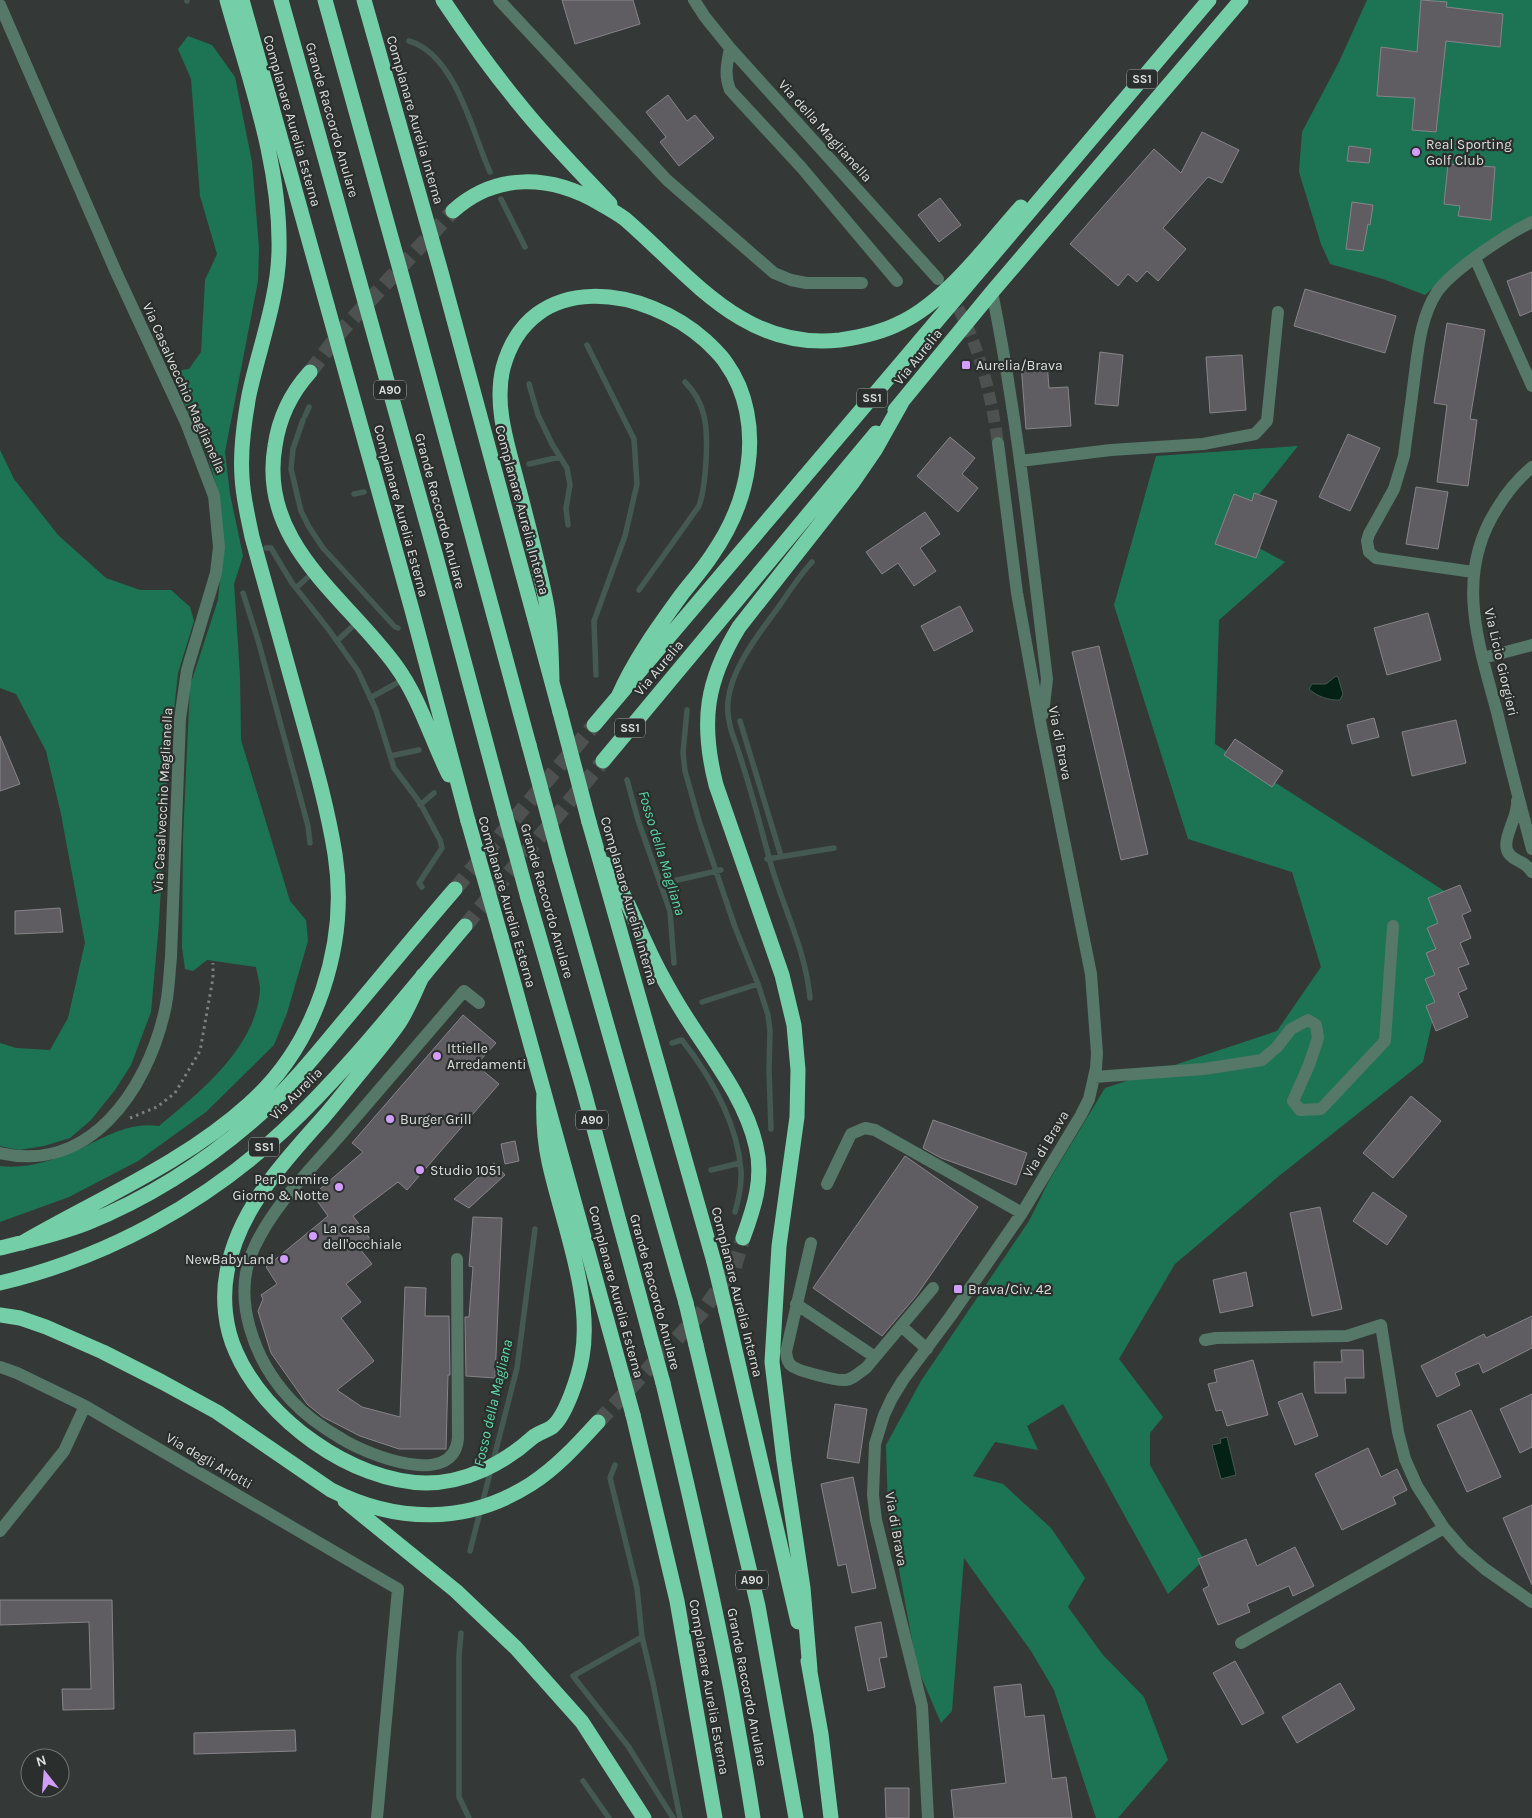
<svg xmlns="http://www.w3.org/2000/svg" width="1532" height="1818" viewBox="0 0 1532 1818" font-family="Karla,sans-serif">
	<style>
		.green { fill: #1d7455 }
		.water { fill: #042116; stroke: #445951 }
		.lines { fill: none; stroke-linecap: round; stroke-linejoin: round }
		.stream { stroke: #445951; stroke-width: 5.5 }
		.building { fill: #5f5d62; stroke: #878489 }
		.minor-tunnel { stroke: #4d5250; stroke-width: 12; stroke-dasharray: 12 6; stroke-linecap: butt }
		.highway-tunnel { stroke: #4d5250; stroke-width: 15; stroke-dasharray: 15 8; stroke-linecap: butt }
		.path { stroke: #7b7f7d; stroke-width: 3; stroke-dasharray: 2.5 4; stroke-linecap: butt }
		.minor { stroke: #557868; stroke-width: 12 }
		.highway { stroke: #74cfa8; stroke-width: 15 }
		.highway-bridge { stroke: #74cfa8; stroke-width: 15 }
		.poi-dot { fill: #d29dfd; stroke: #2a2f2d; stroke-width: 2 }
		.labels { text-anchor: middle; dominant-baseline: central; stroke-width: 4.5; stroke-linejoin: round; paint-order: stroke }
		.shield { fill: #2a2f2d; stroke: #a5a9a7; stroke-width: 1 }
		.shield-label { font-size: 12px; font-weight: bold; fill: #dadddb }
		.street-label { font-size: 14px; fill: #dadddb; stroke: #2a2f2d }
		.poi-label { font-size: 14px; fill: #dadddb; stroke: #2a2f2d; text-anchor: start }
		.water-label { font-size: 15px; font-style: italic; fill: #5ad9a7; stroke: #2a2f2d }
	</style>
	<rect width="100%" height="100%" fill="#343937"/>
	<path class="green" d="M 1367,0 L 1532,0 L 1532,218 L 1472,253 L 1425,295 L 1383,279 L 1330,264 L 1321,244 L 1299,172 L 1302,132 L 1339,62 Z
		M 188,36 L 212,45 L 235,77 L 252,162 L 259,248 L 258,281 L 225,452 L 230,494 L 243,556 L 234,584 L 240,676 L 241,740 L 290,901 L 306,920 L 308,941 L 287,1013 L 274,1045 L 206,1112 L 138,1161 L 69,1197 L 0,1222 L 0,1166 C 26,1169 51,1161 75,1151 C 102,1139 128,1121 159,1126 C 200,1092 256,1048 260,990 C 260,982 257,974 256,967 L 207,960 L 193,971 L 185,969 L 182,947 L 183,838 L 190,686 L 218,600 L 223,546 L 217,488 L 209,461 L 172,375 L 174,371 L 189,369 L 201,352 L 205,280 L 217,254 L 200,196 L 191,79 L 178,49 Z
		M 1298,446 L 1229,532 L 1285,562 L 1219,620 L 1215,744 L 1460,901 L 1423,1062 L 1279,1176 L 1175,1264 L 1119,1359 L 1163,1417 L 1150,1433 L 1150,1465 L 1204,1560 L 1168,1594 L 1063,1404 L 1027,1426 L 1038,1450 L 995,1442 L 973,1476 L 1003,1484 L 1051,1528 L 1085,1578 L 1068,1607 L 1103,1655 L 1144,1697 L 1168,1760 L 1118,1818 L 1096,1818 L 1054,1690 L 1031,1651 L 964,1558 L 952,1711 L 941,1723 L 917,1667 L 888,1510 L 886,1445 L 921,1381 L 1029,1221 L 1050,1179 L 1105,1088 L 1277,1031 L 1321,967 L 1292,872 L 1188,839 L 1114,605 L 1156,456 Z
		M 0,450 L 14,479 L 58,535 L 106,578 L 140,590 L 171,590 L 190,607 L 194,621 L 178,673 L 167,775 L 159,923 L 151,1012 L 131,1065 L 115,1090 L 91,1120 L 70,1138 L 44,1146 L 19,1150 L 0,1146 L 0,1043 L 16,1048 L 50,1050 L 68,1018 L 85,943 L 61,814 L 46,751 L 16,694 L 0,688 Z"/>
	<path class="water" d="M 1336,676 L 1338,677 L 1343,694 L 1340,700 C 1330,701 1316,696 1309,689 L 1312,684 L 1326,684 Z
		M 1227,1437 L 1236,1475 L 1221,1479 L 1212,1445 L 1221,1443 L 1220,1439 Z"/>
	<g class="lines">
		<path class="stream" d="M 187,0 L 187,1
			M 409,41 C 456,55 472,132 490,172
			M 501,199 L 525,247
			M 587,345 L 634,439 L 637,484 L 625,536 L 594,621 L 596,675
			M 529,384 L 538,415 L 552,444 L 567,468 L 570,485 L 566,508 L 568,525
			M 305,416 L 309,407
			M 303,420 L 293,449 L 291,469 L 301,511 L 309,527 L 323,548 L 395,627 L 398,628
			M 529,464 L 560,457
			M 354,494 L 364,492
			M 266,548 L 271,548 L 292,583 L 329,630 L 358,671 L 376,710 L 394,768 L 420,803 L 440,840 L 442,848 L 419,883 L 422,887
			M 296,588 L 307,578
			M 639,590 L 699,506 C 706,486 709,437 704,416 C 701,403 695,392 685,382
			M 243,593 L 258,640 L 308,826 L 310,843
			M 337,641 L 353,626
			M 370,698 L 397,683
			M 687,710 L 683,753 L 685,771 L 700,824 L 735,927 L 758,984 L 768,1015 L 770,1031 L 769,1070 L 771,1129
			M 740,721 L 781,856
			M 390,756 L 419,750
			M 627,780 L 638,820 L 670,911 L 674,963
			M 420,805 L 434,793
			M 767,859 L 834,848
			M 660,884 L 721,870
			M 810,998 C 806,952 784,909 771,865 C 759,821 748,776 732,733 C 729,723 727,712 728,702 C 731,668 760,632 780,605 C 790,590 800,575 812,562
			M 702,1002 L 758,984
			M 672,1043 L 682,1040 C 711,1077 737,1122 741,1170 C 742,1184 739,1198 735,1212
			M 711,1170 L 740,1163
			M 615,1465 L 610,1478 L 637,1588 L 642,1637 L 653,1683 L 680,1818
			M 470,1551 L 517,1368 L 535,1229
			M 461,1633 L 459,1655 L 459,1797 L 469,1818
			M 642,1637 L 573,1676 L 628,1746 L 673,1818
			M 583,1781 L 609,1818"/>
	</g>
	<path class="building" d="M 562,0 L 633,0 L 640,24 L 575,44 Z
		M 1421,0 L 1447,2 L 1446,7 L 1503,14 L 1500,47 L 1446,41 L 1436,132 L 1412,130 L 1415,98 L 1377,96 L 1381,47 L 1417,52 Z
		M 668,95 L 687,121 L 695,115 L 714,138 L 679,166 L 660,142 L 666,137 L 646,112 Z
		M 1202,132 L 1239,150 L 1222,183 L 1208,177 L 1163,228 L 1186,249 L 1158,281 L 1147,271 L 1137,282 L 1128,274 L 1118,286 L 1070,244 L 1154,149 L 1181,173 Z
		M 1349,146 L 1371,149 L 1369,163 L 1347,161 Z
		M 1448,164 L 1495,167 L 1491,220 L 1458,216 L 1460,206 L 1444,204 Z
		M 940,198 L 961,225 L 939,242 L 918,215 Z
		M 1352,202 L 1373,205 L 1370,225 L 1368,224 L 1363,251 L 1346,249 Z
		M 1532,272 L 1532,311 L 1520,316 L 1507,281 Z
		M 1305,289 L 1396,316 L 1385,353 L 1294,326 Z
		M 1447,323 L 1485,330 L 1470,419 L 1477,420 L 1468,486 L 1437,482 L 1447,405 L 1434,403 Z
		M 1100,352 L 1123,355 L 1118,406 L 1095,404 Z
		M 1242,355 L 1246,410 L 1210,413 L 1206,357 Z
		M 1047,362 L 1049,388 L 1068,387 L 1071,426 L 1026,429 L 1021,364 Z
		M 1348,434 L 1380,448 L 1350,511 L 1319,497 Z
		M 950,437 L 975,458 L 962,474 L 978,488 L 958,512 L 917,476 Z
		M 1416,487 L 1448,492 L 1438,549 L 1406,544 Z
		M 1254,493 L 1277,501 L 1256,558 L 1215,544 L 1234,494 L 1252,501 Z
		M 925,512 L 940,534 L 920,548 L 936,571 L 914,586 L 898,563 L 882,574 L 866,552 Z
		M 960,606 L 973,631 L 934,651 L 921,626 Z
		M 1428,613 L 1441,660 L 1387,675 L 1374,628 Z
		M 1099,646 L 1148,854 L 1121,860 L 1072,652 Z
		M 1374,718 L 1379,737 L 1352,744 L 1347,725 Z
		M 1456,720 L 1466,763 L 1412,776 L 1402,732 Z
		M 0,736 L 20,784 L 0,791 Z
		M 1235,739 L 1283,771 L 1272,787 L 1224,755 Z
		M 1460,885 L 1471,911 L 1462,915 L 1471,938 L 1460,943 L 1469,964 L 1458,968 L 1467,989 L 1458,993 L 1468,1017 L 1436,1031 L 1426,1006 L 1435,1002 L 1425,979 L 1435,975 L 1426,953 L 1436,949 L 1427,928 L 1438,923 L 1428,898 Z
		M 60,908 L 63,932 L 15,934 L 15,911 Z
		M 463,1015 L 496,1043 L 476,1065 L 499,1084 L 407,1190 L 398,1182 L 353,1216 L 371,1240 L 360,1249 L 372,1264 L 346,1284 L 361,1302 L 341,1318 L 374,1361 L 337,1390 L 362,1407 L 400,1417 L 405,1287 L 426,1288 L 425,1316 L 449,1316 L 450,1375 L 448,1375 L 446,1449 L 399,1449 L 360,1436 L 323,1417 L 307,1404 L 271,1353 L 258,1311 L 263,1299 L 261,1295 L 277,1284 L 266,1267 L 328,1216 L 313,1195 L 363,1152 L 352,1143 Z
		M 1411,1096 L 1441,1121 L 1393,1178 L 1363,1153 Z
		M 933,1120 L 1027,1153 L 1016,1185 L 941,1158 L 923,1148 Z
		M 515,1141 L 519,1161 L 505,1164 L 501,1144 Z
		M 905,1156 L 978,1207 L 916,1296 L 882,1336 L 813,1288 Z
		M 494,1163 L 505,1175 L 469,1208 L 454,1199 Z
		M 1373,1192 L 1407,1216 L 1387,1245 L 1353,1221 Z
		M 1320,1207 L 1342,1309 L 1312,1316 L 1290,1213 Z
		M 473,1217 L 502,1218 L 495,1378 L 466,1376 L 465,1317 L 469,1317 L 473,1267 L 469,1266 Z
		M 1246,1272 L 1253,1306 L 1220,1313 L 1213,1280 Z
		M 1532,1316 L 1532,1348 L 1483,1373 L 1479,1363 L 1455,1373 L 1460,1385 L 1437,1397 L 1421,1366 L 1484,1334 L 1486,1338 Z
		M 1341,1350 L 1363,1350 L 1364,1378 L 1345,1378 L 1346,1393 L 1315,1393 L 1314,1362 L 1342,1362 Z
		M 1253,1360 L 1268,1415 L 1227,1426 L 1222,1410 L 1216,1411 L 1208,1384 L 1217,1382 L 1214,1370 Z
		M 1302,1393 L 1318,1436 L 1295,1445 L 1278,1402 Z
		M 1532,1394 L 1532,1447 L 1520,1453 L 1500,1409 Z
		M 835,1404 L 867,1409 L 859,1463 L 827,1458 Z
		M 1471,1410 L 1501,1477 L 1467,1492 L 1437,1425 Z
		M 1368,1448 L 1381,1477 L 1397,1469 L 1407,1490 L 1393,1497 L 1396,1504 L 1342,1530 L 1315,1474 Z
		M 853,1477 L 876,1588 L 852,1593 L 846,1564 L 838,1566 L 821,1484 Z
		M 1532,1505 L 1532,1585 L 1503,1518 Z
		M 1246,1539 L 1257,1566 L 1295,1547 L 1314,1586 L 1293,1596 L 1289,1586 L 1247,1604 L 1250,1612 L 1218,1625 L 1203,1589 L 1209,1586 L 1198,1559 Z
		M 0,1600 L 112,1600 L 114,1709 L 63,1710 L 62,1689 L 91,1689 L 89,1622 L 0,1625 Z
		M 881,1622 L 887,1657 L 879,1658 L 885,1687 L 868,1691 L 855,1627 Z
		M 1235,1661 L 1264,1713 L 1242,1725 L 1213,1673 Z
		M 1340,1683 L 1355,1709 L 1297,1743 L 1282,1717 Z
		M 1021,1684 L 1025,1717 L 1044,1715 L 1052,1779 L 1066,1777 L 1072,1818 L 954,1818 L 951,1790 L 1006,1783 L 994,1687 Z
		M 295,1730 L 296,1751 L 194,1754 L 194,1733 Z
		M 885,1788 L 909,1788 L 909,1818 L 886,1818 Z"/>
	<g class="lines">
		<path class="minor-tunnel" d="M 949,293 C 978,338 990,390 998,443"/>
		<path class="highway-tunnel" d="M 310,372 L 343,329 L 453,211
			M 455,889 L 594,725
			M 465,926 L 603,761
			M 598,1422 L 701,1313 L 734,1268 L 743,1238"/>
		<path class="path" d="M 130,1118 L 157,1107 L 175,1093 L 200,1051 L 213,978 L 213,963"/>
		<path class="minor" d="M 499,0 L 667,180 L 774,273 L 791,280 L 806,283 L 862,283
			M 694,0 L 705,17 L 730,48 L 938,279
			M 0,5 L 116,272 L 187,425 L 214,496 L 219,547 L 216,573 L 187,670 L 180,719 L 171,957 C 169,976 169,995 164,1014 C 146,1090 90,1174 0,1153
			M 730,48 C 727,64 724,75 730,90 L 801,167 L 897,281
			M 1475,258 L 1532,386
			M 992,292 C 1018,420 1031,550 1047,679 L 1043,714
			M 1020,461 L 1111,450 L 1203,444 L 1255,434 L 1267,421 L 1278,312
			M 1532,467 C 1519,478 1507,492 1498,507 C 1454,574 1478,642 1497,712 C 1508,758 1520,803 1532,849
			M 1473,572 L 1376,558 L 1369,552 L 1367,541 L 1369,534 L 1394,489 L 1404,456 C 1407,431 1411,406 1414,380 C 1418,351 1420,318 1437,292 C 1451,271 1508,233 1532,222
			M 1483,658 L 1532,645
			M 1517,801 C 1519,817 1498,843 1510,855 C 1517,863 1523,859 1532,872
			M 1094,1077 L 1204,1069 L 1262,1060 L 1277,1047 L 1291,1029 L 1308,1020 L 1316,1025 L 1318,1038 L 1309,1065 L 1293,1101 L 1300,1110 L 1321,1109 L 1385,1041 L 1393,926
			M 827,1184 L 851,1134 L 865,1128 L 875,1130 L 1022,1213
			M 811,1243 L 786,1352 C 787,1357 787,1363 792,1366 C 798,1371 837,1381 845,1380 C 852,1380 860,1372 866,1368 L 933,1288
			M 457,1259 L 458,1438 C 454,1490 366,1454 342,1439 C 323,1428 306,1416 291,1400 C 255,1362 230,1298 254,1248 C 274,1204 312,1168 343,1132 C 383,1085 424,1038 464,991 L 479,1003
			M 796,1304 L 875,1357
			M 901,1326 L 927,1349
			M 1205,1340 L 1216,1338 L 1347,1336 L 1381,1325 L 1398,1432 L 1405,1459 L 1417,1486 L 1444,1528 L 1463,1550 L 1485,1569 L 1532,1602
			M 0,1367 L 17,1373 L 85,1406 L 398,1589 L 377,1818
			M 0,1531 L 64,1451 L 85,1406
			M 1241,1643 L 1444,1528
			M 928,1818 L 922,1706 L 876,1520 L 873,1495 L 875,1444 L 884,1415 L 892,1398 L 903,1380 L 950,1317 L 1022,1213 L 1081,1115 L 1089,1099 L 1096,1068 L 1097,1053 L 1091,974 L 1041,726 L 1017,593 L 998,443"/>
		<path class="highway" d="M 242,0 L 412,610 L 468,821
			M 281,0 L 435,553 L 505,814
			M 325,0 L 406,291 L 529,745
			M 364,0 L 441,272 L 560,712
			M 443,0 C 467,36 492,71 520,105 C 548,140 580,172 610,204
			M 453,211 C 496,172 551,175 599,203 C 608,208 617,213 625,219 C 690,275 743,351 840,340 C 861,337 883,332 902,322 C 947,300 987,245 1021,207
			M 310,372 C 291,393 279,418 275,446 C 258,543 346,597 396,666 C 420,699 431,739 449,775
			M 895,410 L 992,292 L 1241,0
			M 552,680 C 551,650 551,621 544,592 C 536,554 526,516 516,478 C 507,443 494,405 503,368 C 530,268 645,286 706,341 C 713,348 721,355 726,363 C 747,392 753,430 748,465 C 744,497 730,529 712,555 C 703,569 692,581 682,594 C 658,627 634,660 618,697
			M 594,725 L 1209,0
			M 603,761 L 876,433
			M 589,822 L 714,1262
			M 560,860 L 686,1303
			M 606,864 C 624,891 633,917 647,946 C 655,964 665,982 675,999 C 702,1046 744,1093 756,1146 C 764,1178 754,1208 743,1238
			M 528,898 L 583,1088 L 652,1343
			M 501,937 L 622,1375
			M 423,975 C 415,991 409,1008 399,1023 C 388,1039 375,1054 363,1069 C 349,1086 336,1103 322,1119 C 282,1164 238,1210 227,1272 C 222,1298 225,1328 236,1352 C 265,1419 352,1482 426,1483 C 465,1483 503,1464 532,1438 C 538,1433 546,1431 552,1427 C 566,1416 579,1375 582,1357 C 593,1296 562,1222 549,1162 C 544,1139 543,1115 544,1092
			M 22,1243 C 98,1199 184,1163 249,1104 C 317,1044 349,943 335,854 C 327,805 313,757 300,710 C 284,652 268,594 252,537 C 248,517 243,498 242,477 C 240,450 244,422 249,395 C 259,348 278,299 279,251 C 281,165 250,82 227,0
			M 0,1248 C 29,1241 59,1234 87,1223 C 146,1199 202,1164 251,1122 C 285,1093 314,1057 343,1022 C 380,978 417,933 455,889
			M 0,1283 C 106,1258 204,1204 284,1130 C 350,1068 406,995 465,926
			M 726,1311 L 798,1622
			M 0,1315 L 20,1318 L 46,1327 L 103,1352 L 162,1382 L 217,1412 L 331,1490 C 396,1523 467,1525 531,1484 C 556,1468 578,1444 598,1422
			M 696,1345 L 758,1606 L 796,1818
			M 663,1383 C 688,1487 712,1590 732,1695 C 739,1736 747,1777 753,1818
			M 633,1415 L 677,1601 L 715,1818
			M 345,1501 L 456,1591 L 516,1648 L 582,1722 L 644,1818
			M 808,1661 L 821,1734 L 831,1818
			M 810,1670 L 803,1588 L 784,1461 L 772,1362 L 779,1246 L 797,1117 L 798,1070 L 794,1025 L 782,975 L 716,785 C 700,722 706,681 739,627 L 853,482 L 875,450 L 902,402"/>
		<path class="highway-bridge" d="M 560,712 L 589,822
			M 529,745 L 560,860
			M 505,814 L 528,898
			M 468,821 L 501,937
			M 714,1262 L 726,1311
			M 686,1303 L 696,1345
			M 652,1343 L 663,1383
			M 622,1375 L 633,1415"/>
	</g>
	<g class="poi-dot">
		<circle cx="1416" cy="152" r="5"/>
		<rect x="961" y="360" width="10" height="10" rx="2.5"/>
		<circle cx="437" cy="1056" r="5"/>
		<circle cx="390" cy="1119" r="5"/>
		<circle cx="420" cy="1170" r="5"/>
		<circle cx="339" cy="1187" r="5"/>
		<circle cx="313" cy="1236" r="5"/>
		<circle cx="284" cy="1259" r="5"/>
		<rect x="953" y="1284" width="10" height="10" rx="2.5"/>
	</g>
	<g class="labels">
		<g class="shield">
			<rect x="1127" y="69.5" width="30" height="19" rx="4"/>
			<rect x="374" y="380.5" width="32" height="19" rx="4"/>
			<rect x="857" y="388.5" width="30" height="19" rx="4"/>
			<rect x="615" y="718.5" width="30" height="19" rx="4"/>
			<rect x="576" y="1110.5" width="32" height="19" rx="4"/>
			<rect x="249" y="1137.5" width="30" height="19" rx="4"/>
			<rect x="736" y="1570.5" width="32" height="19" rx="4"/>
		</g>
		<g class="shield-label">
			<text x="1142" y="79">SS1</text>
			<text x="390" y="390">A90</text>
			<text x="872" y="398">SS1</text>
			<text x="630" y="728">SS1</text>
			<text x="592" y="1120">A90</text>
			<text x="264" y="1147">SS1</text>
			<text x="752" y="1580">A90</text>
		</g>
		<g class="street-label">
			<text transform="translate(332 120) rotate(74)">Grande Raccordo Anulare</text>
			<text transform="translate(415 120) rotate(74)">Complanare Aurelia Interna</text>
			<text transform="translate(292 121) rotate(74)">Complanare Aurelia Esterna</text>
			<text transform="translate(825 131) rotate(48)">Via della Maglianella</text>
			<text transform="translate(918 357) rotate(-51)">Via Aurelia</text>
			<text transform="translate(184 388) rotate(66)">Via Casalvecchio Maglianella</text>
			<text transform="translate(522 510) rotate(75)">Complanare Aurelia Interna</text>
			<text transform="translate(401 511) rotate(75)">Complanare Aurelia Esterna</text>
			<text transform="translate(440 511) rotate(75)">Grande Raccordo Anulare</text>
			<text transform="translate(1501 662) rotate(77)">Via Licio Giorgieri</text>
			<text transform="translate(659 668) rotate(-50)">Via Aurelia</text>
			<text transform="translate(1060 743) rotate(79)">Via di Brava</text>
			<text transform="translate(163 800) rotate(-87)">Via Casalvecchio Maglianella</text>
			<text transform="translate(547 901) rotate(74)">Grande Raccordo Anulare</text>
			<text transform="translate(629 901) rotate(74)">Complanare Aurelia Interna</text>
			<text transform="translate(507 902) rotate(74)">Complanare Aurelia Esterna</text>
			<text transform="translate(296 1094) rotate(-45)">Via Aurelia</text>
			<text transform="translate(1046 1144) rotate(-59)">Via di Brava</text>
			<text transform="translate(616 1292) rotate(75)">Complanare Aurelia Esterna</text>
			<text transform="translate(655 1292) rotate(75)">Grande Raccordo Anulare</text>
			<text transform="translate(737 1292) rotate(76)">Complanare Aurelia Interna</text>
			<text transform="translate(209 1461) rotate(30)">Via degli Arlotti</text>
			<text transform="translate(896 1529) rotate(80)">Via di Brava</text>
			<text transform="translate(709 1687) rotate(80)">Complanare Aurelia Esterna</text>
			<text transform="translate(747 1687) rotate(79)">Grande Raccordo Anulare</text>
		</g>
		<g class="poi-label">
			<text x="1426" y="144">Real Sporting<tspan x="1426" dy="16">Golf Club</tspan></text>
			<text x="976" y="365">Aurelia/Brava</text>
			<text x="447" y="1048">Ittielle<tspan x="447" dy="16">Arredamenti</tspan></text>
			<text x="400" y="1119">Burger Grill</text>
			<text x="430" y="1170">Studio 1051</text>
			<text x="329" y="1179" text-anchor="end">Per Dormire<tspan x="329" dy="16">Giorno &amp; Notte</tspan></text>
			<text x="323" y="1228">La casa<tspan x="323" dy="16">dell'occhiale</tspan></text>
			<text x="274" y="1259" text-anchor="end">NewBabyLand</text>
			<text x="968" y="1289">Brava/Civ. 42</text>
		</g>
		<g class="water-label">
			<text transform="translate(662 853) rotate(73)">Fosso della Magliana</text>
			<text transform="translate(493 1403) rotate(-77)">Fosso della Magliana</text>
		</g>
	</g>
	<g transform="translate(45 1773) rotate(343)"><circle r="24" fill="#2a2f2d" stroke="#707573"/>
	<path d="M0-4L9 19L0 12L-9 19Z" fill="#d29dfd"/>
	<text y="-8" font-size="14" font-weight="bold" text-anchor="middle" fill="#dadddb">N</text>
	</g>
</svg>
